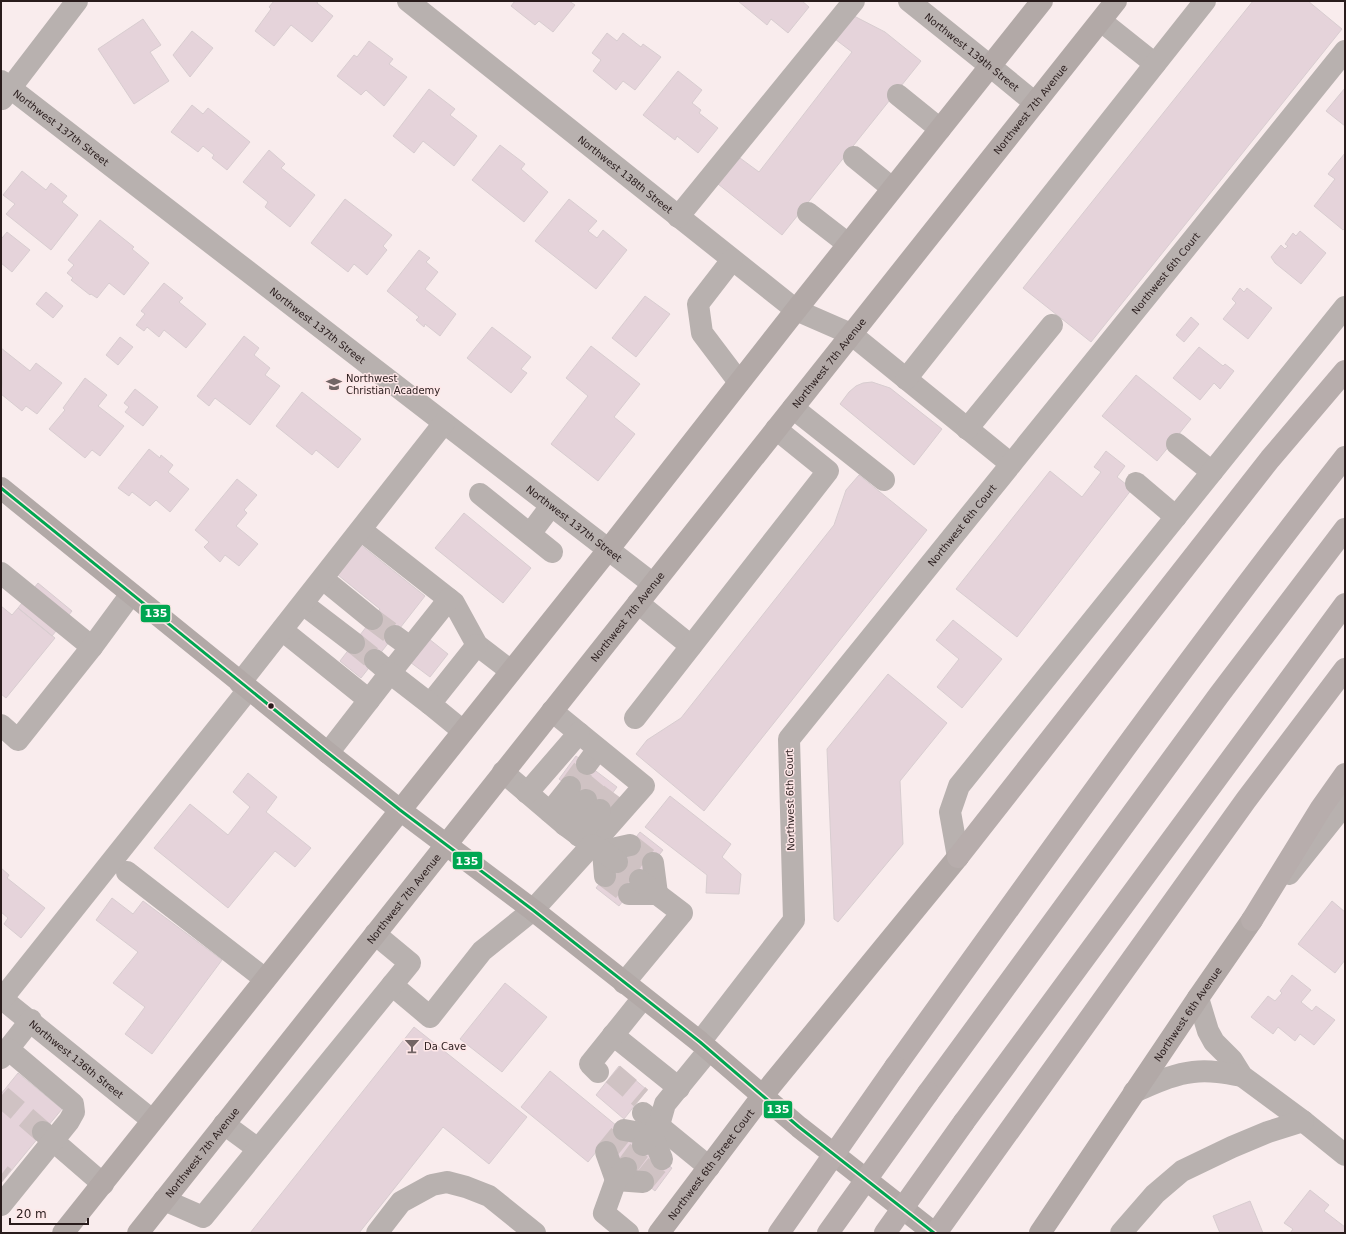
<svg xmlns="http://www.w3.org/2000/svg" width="1346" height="1234" viewBox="0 0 1346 1234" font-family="'DejaVu Sans',sans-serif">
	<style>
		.building { fill: #e5d3da; stroke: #d8cdd0 }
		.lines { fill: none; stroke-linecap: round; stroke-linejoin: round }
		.minor-tunnel { stroke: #cfc2c3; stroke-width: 22; stroke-dasharray: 22 11; stroke-linecap: butt }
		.minor { stroke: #b8b1af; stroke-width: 22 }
		.major { stroke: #b2a9a7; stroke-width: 22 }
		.highway { stroke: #b7adac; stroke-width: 22 }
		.highway-bridge { stroke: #b7adac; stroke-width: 22 }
		.bus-1-casing { stroke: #fee7e8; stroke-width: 6 }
		.bus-1 { stroke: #00a651; stroke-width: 3 }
		.bus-dot { fill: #291c1c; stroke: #fee7e8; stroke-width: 1.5 }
		.labels { text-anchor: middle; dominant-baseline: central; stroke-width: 3; stroke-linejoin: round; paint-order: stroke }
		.street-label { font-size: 10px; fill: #291c1c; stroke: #fee7e8 }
		.poi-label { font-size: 10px; fill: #291c1c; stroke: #fee7e8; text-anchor: start }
		.line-badge { stroke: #fee7e8; stroke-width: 1.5 }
		.badge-label { font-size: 11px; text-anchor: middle; font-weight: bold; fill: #fff }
	</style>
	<rect width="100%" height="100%" fill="#f9eced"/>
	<path class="building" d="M 274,1 L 318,1 L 317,3 L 333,16 L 312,42 L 291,25 L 274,46 L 255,31 L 271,9 L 269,7 Z
		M 515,1 L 569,1 L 575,5 L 553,32 L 539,21 L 535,25 L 511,6 Z
		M 738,1 L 802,1 L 809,7 L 788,33 L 771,19 L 767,25 Z
		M 1253,1 L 1308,1 L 1342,29 L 1091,342 L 1023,288 Z
		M 854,16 L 885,32 L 921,61 L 782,235 L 718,184 L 740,158 L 759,172 L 852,52 L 835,39 Z
		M 143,19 L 161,45 L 150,52 L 169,81 L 134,104 L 98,49 Z
		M 192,31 L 213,48 L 190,77 L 173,55 Z
		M 607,33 L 617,41 L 623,33 L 641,47 L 643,44 L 661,57 L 635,90 L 623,81 L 616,90 L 593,71 L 601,60 L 592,53 Z
		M 369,41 L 393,59 L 389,64 L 407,77 L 384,106 L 366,90 L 361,95 L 337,76 L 354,55 L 357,57 Z
		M 678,71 L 702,90 L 692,103 L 701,110 L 699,113 L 718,128 L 698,153 L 677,136 L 675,140 L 643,115 Z
		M 1345,88 L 1345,126 L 1326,111 Z
		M 429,89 L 455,109 L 450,115 L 477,136 L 454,166 L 423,141 L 414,153 L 393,136 Z
		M 192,105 L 203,114 L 208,108 L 250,142 L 227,170 L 212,158 L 214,155 L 203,146 L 198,152 L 171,132 Z
		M 500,145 L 525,164 L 521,169 L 548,192 L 524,222 L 472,180 Z
		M 269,150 L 285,164 L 281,168 L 315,195 L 290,227 L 265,207 L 268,202 L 243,182 Z
		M 1345,153 L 1345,228 L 1343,230 L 1314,206 L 1335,179 L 1328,174 Z
		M 22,171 L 46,190 L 51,183 L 67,196 L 62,202 L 78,215 L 51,250 L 6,214 L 15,204 L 3,195 Z
		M 345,199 L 392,235 L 383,246 L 387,250 L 367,275 L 354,264 L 348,272 L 311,243 Z
		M 569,199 L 597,221 L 588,231 L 597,238 L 603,230 L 627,250 L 596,289 L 535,241 Z
		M 100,220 L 134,247 L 132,249 L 149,263 L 124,295 L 109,283 L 97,298 L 91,294 L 90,295 L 71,280 L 73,278 L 67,273 L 74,265 L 68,260 Z
		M 1300,231 L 1326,253 L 1301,284 L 1275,263 L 1271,257 L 1281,245 L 1285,249 L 1288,246 L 1285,244 L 1293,233 L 1296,236 Z
		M 7,232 L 30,250 L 12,272 L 1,263 L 1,237 L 2,238 Z
		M 419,250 L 430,258 L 426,262 L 438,272 L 425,289 L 456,314 L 440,336 L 425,324 L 424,327 L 416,320 L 419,317 L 387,291 Z
		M 164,283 L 183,298 L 179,302 L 206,324 L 186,348 L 164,330 L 159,337 L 147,327 L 144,331 L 136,325 L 145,314 L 141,311 Z
		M 1240,288 L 1244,292 L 1247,288 L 1272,308 L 1248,339 L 1223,319 L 1236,303 L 1232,299 Z
		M 46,292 L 63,306 L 53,318 L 36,304 Z
		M 645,296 L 670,314 L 636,357 L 612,338 Z
		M 1191,317 L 1199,324 L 1184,342 L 1176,335 Z
		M 492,327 L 531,357 L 521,369 L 527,373 L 511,393 L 467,358 Z
		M 244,336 L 259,348 L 254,355 L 270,368 L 265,375 L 280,386 L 250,425 L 215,398 L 209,406 L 197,396 Z
		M 120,337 L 133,347 L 118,365 L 106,355 Z
		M 591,346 L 640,384 L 614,417 L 635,434 L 598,481 L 551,444 L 588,396 L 566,378 Z
		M 1199,347 L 1223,366 L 1225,364 L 1234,371 L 1220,389 L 1214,383 L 1200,400 L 1173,378 Z
		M 1,348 L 30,371 L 36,363 L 62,383 L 37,414 L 26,406 L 22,411 L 1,394 L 2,383 Z
		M 1136,375 L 1191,419 L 1157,461 L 1102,416 Z
		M 85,378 L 107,395 L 98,406 L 124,426 L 100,456 L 92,450 L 85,458 L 49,429 L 65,410 L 63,408 Z
		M 872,382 L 890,388 L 942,429 L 914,465 L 840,404 L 849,392 L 856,386 L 863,383 Z
		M 135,389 L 158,407 L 143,426 L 125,412 L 129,407 L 124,403 Z
		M 302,392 L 361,439 L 338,468 L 316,450 L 312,455 L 276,426 Z
		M 149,449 L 160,458 L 161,455 L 173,465 L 168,472 L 189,489 L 170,512 L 156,500 L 150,506 L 132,492 L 129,496 L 118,488 Z
		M 1106,451 L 1125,466 L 1117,477 L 1132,489 L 1017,637 L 956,589 L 1050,471 L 1082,497 L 1101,472 L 1094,467 Z
		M 859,475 L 927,530 L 704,811 L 636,754 L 647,740 L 681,718 L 834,525 L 846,490 Z
		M 237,479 L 257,495 L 244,510 L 247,513 L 236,526 L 258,544 L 239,566 L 225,555 L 220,562 L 204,547 L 209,542 L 195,530 Z
		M 464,513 L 531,568 L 503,603 L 435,548 Z
		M 361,545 L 425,596 L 361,678 L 340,661 L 380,609 L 338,575 Z
		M 38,583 L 72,611 L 52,636 L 18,608 Z
		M 1,606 L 12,615 L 18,608 L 55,638 L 6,698 L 1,694 Z
		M 953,620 L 1002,659 L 962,708 L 937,687 L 959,659 L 936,640 Z
		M 424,635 L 448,654 L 430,677 L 406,659 Z
		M 888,674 L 947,723 L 900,781 L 903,844 L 838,922 L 834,919 L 827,749 Z
		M 576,756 L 617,787 L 600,810 L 559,779 Z
		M 248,773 L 277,797 L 266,812 L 311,848 L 295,867 L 275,851 L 228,908 L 154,848 L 190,804 L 228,835 L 250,807 L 233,792 Z
		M 670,796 L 731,844 L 722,857 L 741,874 L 739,894 L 706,893 L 707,875 L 645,827 Z
		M 640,832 L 663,850 L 619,906 L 596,888 Z
		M 1,868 L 9,875 L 7,878 L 45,908 L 21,938 L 4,924 L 8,918 L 1,912 Z
		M 112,898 L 133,914 L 143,901 L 222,960 L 152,1054 L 125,1034 L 145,1007 L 113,983 L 138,952 L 96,920 Z
		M 1332,901 L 1345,912 L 1345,960 L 1335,973 L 1298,944 Z
		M 1292,975 L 1311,990 L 1301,1002 L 1312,1011 L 1316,1006 L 1335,1020 L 1314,1045 L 1300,1034 L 1295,1041 L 1278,1027 L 1273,1034 L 1251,1017 L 1268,996 L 1275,1001 L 1282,993 L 1280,991 Z
		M 505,983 L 547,1017 L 502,1072 L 460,1039 Z
		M 414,1027 L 527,1117 L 489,1164 L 443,1127 L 359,1233 L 250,1233 Z
		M 619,1066 L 647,1090 L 624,1119 L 596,1095 Z
		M 550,1071 L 617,1126 L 588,1162 L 521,1107 Z
		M 18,1073 L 62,1109 L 1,1183 L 1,1094 Z
		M 620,1126 L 672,1168 L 655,1191 L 602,1148 Z
		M 1310,1190 L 1329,1205 L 1324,1211 L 1345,1227 L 1345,1233 L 1290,1233 L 1293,1229 L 1284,1223 Z
		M 1250,1201 L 1263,1233 L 1220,1233 L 1213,1216 Z"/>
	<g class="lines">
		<path class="minor-tunnel" d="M 372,619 L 395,636
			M 354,643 L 375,660
			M 570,787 L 587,764
			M 586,800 L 604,778
			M 600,810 L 617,787
			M 630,845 L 653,863
			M 617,862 L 640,880
			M 605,876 L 629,894
			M 613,1074 L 641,1098
			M 1,1096 L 43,1132
			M 606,1152 L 624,1130
			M 626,1168 L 643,1145
			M 1,1175 L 5,1178
			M 643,1182 L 662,1159"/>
		<g class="minor">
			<path id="s1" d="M 408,1 L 796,310 L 851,334 L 1011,464"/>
			<path id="s2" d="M 909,1 L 990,66 L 1035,103"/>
			<path d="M 1101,21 L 1155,64"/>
			<path id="s3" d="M 1,81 L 653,584"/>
			<path d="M 898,95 L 940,129"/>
			<path d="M 2,99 L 77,1"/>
			<path d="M 854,157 L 892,188"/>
			<path d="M 808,213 L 848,244"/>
			<path d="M 678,217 L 854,1"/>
			<path d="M 732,260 L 698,304 L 702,333 L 739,382"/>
			<path d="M 906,379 L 1205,1"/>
			<path d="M 793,408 L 884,480"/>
			<path d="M 967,429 L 1052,325"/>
			<path d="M 1177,444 L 1212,472"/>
			<path d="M 1136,483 L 1176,517"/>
			<path d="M 480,494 L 552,552"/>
			<path d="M 361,530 L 454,603 L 477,645 L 511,671"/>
			<path d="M 530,534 L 551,506"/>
			<path d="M 1,573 L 92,647"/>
			<path d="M 323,579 L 372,619"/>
			<path d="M 638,603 L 691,646"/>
			<path d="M 303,604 L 354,643"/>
			<path d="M 282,630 L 369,700"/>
			<path d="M 395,636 L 410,647"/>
			<path d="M 375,660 L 390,673 L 449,599"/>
			<path d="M 240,683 L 444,423"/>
			<path d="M 635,718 L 828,471 L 776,429"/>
			<path d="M 1,725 L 18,740 L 92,647 L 131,594"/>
			<path d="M 463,731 L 430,704 L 477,645"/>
			<path d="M 328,753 L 390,673 L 430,704"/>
			<path d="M 587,764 L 598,749"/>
			<path d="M 503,772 L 565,825 L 592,845 L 644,786 L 552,711"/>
			<path d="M 527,793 L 579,733"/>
			<path d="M 550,812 L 570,787"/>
			<path d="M 565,825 L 586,800"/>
			<path d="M 579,836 L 600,810"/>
			<path d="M 958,857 L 950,812 L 959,786 L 1345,307"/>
			<path d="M 653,863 L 657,894"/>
			<path d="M 127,872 L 265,979"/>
			<path d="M 1289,874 L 1345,804"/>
			<path d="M 605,876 L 603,851 L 630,845"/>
			<path d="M 629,894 L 657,894"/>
			<path d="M 624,983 L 682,913 L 657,894 L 640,880"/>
			<path d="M 392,985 L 430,1017 L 482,951 L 533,910 L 592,845 L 603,851 L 617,862"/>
			<path id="s4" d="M 1,998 L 152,1120"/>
			<path d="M 1198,998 L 1208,1031 L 1214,1042 L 1232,1060 L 1242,1076 L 1303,1121 L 1345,1155"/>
			<path d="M 2,999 L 248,690"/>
			<path d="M 613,1035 L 679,1088"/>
			<path id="s5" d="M 700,1042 L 794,920 L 789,739 L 1345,51"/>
			<path d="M 1,1058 L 31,1020"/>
			<path d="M 598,1072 L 590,1064 L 643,998"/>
			<path d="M 1134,1092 C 1153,1084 1173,1074 1193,1072 C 1210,1070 1226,1073 1242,1076"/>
			<path d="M 643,1113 L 709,1167"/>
			<path d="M 224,1124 L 258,1149"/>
			<path d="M 624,1130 L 652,1135 L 662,1159"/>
			<path d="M 43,1132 L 103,1184"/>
			<path d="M 643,1145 L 659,1125 L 665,1104 L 709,1050"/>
			<path d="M 606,1152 L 616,1180 L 643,1182"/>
			<path d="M 626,1168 L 616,1180 L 604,1213 L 628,1233"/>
			<path d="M 164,1200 L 203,1217 L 410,963 L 375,934"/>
			<path d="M 1,1205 L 69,1121 L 74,1112 L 73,1104 L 8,1049"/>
			<path d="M 377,1233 L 401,1202 L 432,1185 L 447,1182 L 466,1187 L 489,1196 L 535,1233"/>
			<path d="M 1121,1233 L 1155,1194 L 1182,1171 L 1232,1147 L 1268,1132 L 1303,1121"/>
		</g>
		<g class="major">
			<path d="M 1,488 L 328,753 L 400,810 L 533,910 L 700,1042 L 799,1127 L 934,1233"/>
			<path d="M 63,1233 L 608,550 L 796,310 L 1042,1"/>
			<path id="s6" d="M 138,1233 L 1116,1"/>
			<path id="s7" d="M 659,1233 L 763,1095 L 958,857"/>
			<path id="s8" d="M 1040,1233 L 1198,998 L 1252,920"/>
		</g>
		<path class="highway" d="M 958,857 L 1270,459 L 1345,371
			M 1252,920 L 1321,808 L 1345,774
			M 895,1067 C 1042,862 1189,656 1345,457
			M 928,1093 L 1219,695 L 1345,529
			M 964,1122 L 1345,604
			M 936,1233 L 1246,800 L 1345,669"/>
		<path class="highway-bridge" d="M 779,1233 L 895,1067
			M 828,1233 L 928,1093
			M 885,1233 L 964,1122"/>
		<defs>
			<path id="bus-1" d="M 1,488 L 328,753 L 400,810 L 533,910 L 700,1042 L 799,1127 L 934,1233"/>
		</defs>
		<use href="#bus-1" class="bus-1-casing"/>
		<use href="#bus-1" class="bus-1"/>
	</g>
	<defs>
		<symbol id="school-bare" viewBox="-9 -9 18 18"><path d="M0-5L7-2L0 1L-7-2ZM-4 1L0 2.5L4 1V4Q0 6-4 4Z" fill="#726565" stroke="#fee7e8" stroke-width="2.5" paint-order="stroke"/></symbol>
		<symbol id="bar-bare" viewBox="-9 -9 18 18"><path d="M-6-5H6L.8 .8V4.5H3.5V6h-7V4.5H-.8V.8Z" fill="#726565" stroke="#fee7e8" stroke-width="2.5" paint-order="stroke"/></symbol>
	</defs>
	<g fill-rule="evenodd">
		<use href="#school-bare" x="323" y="373" width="22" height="22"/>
		<use href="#bar-bare" x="401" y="1035" width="22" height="22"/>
	</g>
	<circle class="bus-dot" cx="271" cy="706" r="3.5"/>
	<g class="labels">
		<g class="street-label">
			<text stroke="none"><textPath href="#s2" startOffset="81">Northwest 139th Street</textPath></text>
			<text stroke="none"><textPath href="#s6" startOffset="1435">Northwest 7th Avenue</textPath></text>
			<text stroke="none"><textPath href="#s3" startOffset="76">Northwest 137th Street</textPath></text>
			<text stroke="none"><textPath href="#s1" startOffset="278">Northwest 138th Street</textPath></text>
			<text stroke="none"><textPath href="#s5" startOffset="934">Northwest 6th Court</textPath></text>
			<text stroke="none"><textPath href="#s3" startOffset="400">Northwest 137th Street</textPath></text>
			<text stroke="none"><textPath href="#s6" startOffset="1111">Northwest 7th Avenue</textPath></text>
			<text stroke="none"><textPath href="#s3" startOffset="724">Northwest 137th Street</textPath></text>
			<text stroke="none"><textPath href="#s5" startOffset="610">Northwest 6th Court</textPath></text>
			<text stroke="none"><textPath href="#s6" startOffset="787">Northwest 7th Avenue</textPath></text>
			<text transform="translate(790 800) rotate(-91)">Northwest 6th Court</text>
			<text stroke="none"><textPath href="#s6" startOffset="427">Northwest 7th Avenue</textPath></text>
			<text stroke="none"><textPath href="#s8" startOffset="264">Northwest 6th Avenue</textPath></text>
			<text stroke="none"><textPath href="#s4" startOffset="97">Northwest 136th Street</textPath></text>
			<text stroke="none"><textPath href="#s6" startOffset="103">Northwest 7th Avenue</textPath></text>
			<text stroke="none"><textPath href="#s7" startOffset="86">Northwest 6th Street Court</textPath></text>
		</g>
		<g class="poi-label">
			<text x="346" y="378">Northwest<tspan x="346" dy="12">Christian Academy</tspan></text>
			<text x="424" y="1046">Da Cave</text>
		</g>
	</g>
	<g class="line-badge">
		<rect x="140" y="604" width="31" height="19" rx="4" fill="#00a651"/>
		<rect x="452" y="851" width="31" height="19" rx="4" fill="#00a651"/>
		<rect x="763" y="1100" width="30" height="19" rx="4" fill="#00a651"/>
	</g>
	<g class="badge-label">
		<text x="156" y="617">135</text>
		<text x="467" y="865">135</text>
		<text x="778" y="1113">135</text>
	</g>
	<rect width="1346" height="1234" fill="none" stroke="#291c1c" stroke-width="4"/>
	<path d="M10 1218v6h78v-6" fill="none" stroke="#291c1c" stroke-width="2"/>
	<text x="16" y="1218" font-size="12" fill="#291c1c" stroke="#fee7e8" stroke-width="3" paint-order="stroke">20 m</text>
</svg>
